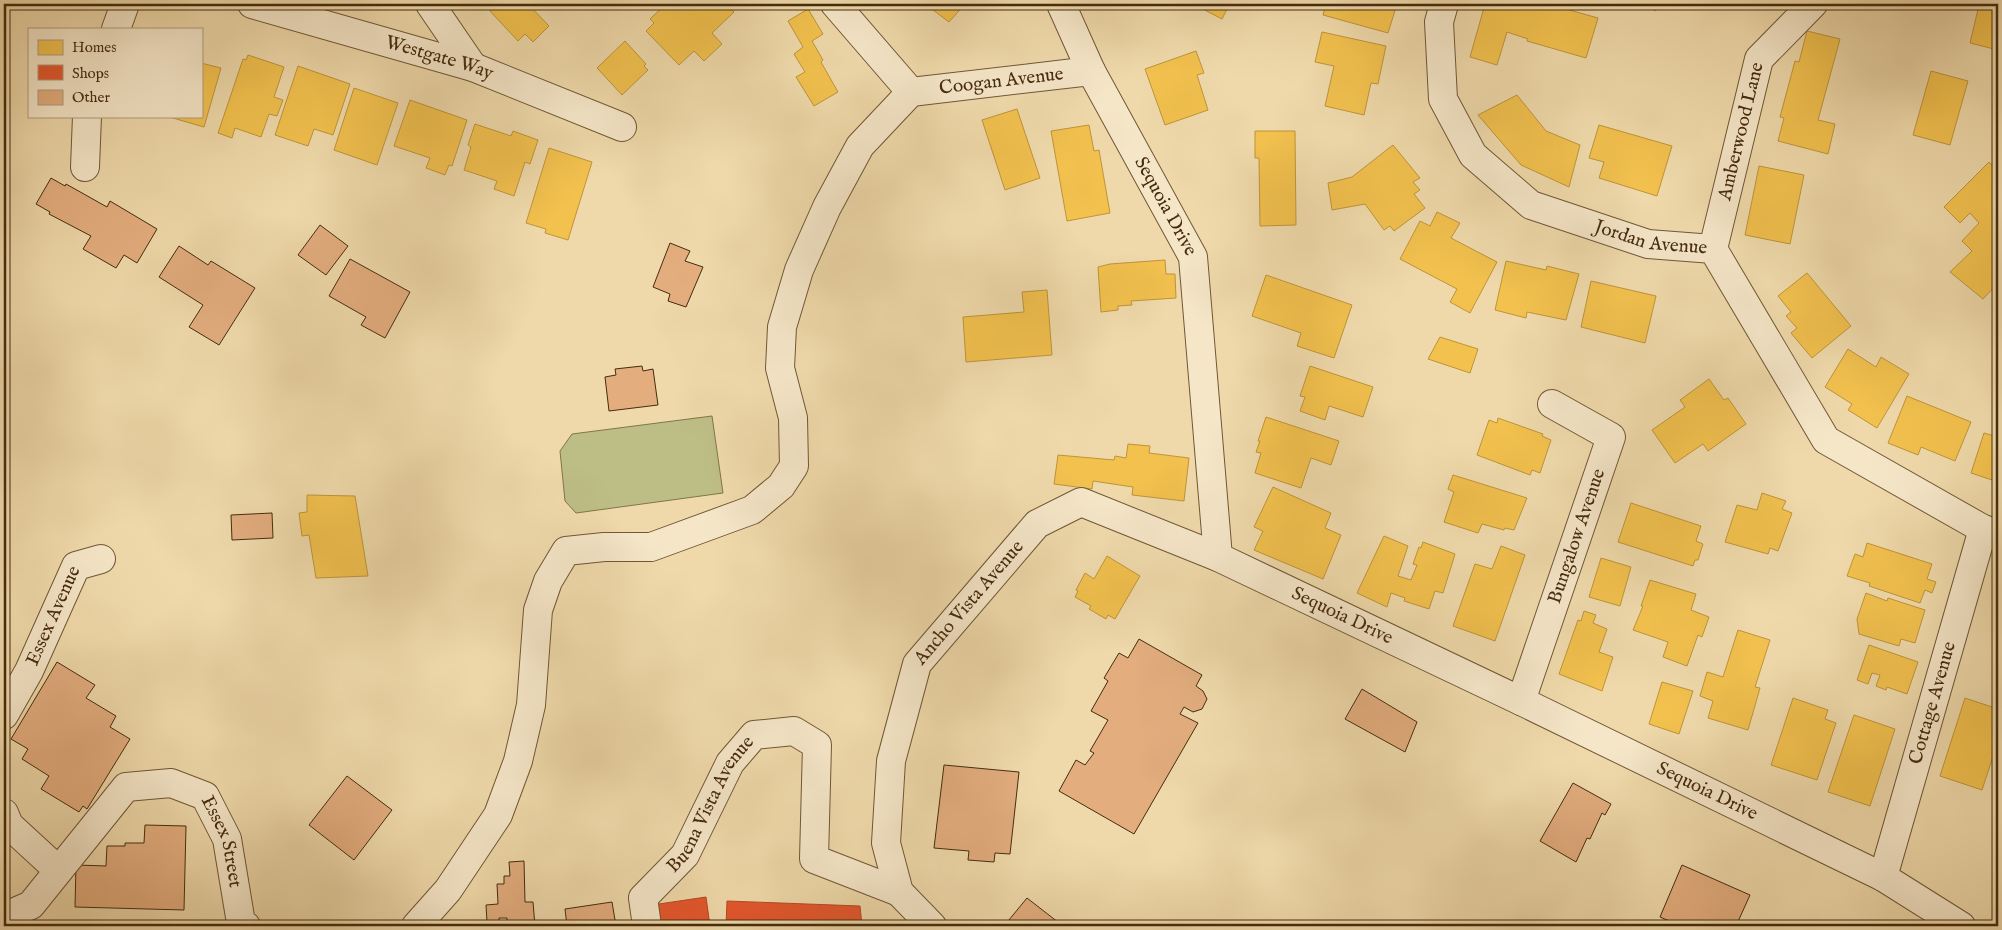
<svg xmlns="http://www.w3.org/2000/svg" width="2002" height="930" viewBox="0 0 2002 930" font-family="'IM FELL English',serif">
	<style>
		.green { fill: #bdbe86; stroke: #81754a }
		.homes { fill: #f2c14e; stroke: #be943b }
		.shops { fill: #e4572e; stroke: #b44a24 }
		.building { fill: #e3ad7e; stroke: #452c0e }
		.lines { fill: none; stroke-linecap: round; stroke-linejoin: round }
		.minor-casing { stroke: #705735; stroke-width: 30 }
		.minor { stroke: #f5e6c8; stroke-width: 28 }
		.labels { text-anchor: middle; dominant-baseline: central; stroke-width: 5; stroke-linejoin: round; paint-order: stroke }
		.street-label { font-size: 19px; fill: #452c0e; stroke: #f5e6c8 }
	</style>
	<rect width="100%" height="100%" fill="#efd9aa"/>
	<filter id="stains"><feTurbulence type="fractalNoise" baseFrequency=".004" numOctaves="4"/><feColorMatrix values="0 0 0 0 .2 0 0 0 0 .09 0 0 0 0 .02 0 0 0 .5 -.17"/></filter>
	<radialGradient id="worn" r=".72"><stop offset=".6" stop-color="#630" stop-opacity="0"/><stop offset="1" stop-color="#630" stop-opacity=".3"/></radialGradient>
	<path class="green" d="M 712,416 L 723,493 L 576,513 L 565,501 L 560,451 L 572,434 Z"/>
	<path class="homes" d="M 487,4 L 528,4 L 549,26 L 533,42 L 525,34 L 518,41 L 490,11 L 492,9 Z
		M 666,4 L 726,4 L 734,12 L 712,33 L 722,44 L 704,61 L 694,51 L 679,65 L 646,31 L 654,23 L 650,19 Z
		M 925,4 L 965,4 L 949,22 Z
		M 1198,4 L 1226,4 L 1229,5 L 1222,19 L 1197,6 Z
		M 1326,4 L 1397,4 L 1388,33 L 1323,15 Z
		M 1485,4 L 1548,4 L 1598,18 L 1586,58 L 1527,41 L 1528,39 L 1507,32 L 1497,65 L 1470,57 Z
		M 1649,4 L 1664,4 L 1655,11 Z
		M 1974,4 L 1998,4 L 1998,50 L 1970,43 L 1979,5 Z
		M 808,9 L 823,34 L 812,41 L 823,60 L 821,62 L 838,92 L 814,106 L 796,77 L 805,72 L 794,54 L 803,47 L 788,21 Z
		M 1807,31 L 1840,39 L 1818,120 L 1835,124 L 1828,154 L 1778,141 L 1784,118 L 1780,117 L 1795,61 L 1799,62 Z
		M 1322,32 L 1386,46 L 1378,84 L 1371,83 L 1364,115 L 1325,106 L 1334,66 L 1315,62 Z
		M 625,41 L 646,64 L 644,66 L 648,70 L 622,95 L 597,68 Z
		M 1196,51 L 1204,73 L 1197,75 L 1208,110 L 1165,125 L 1145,69 Z
		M 248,55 L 284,67 L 274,97 L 283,100 L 277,116 L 269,114 L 261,137 L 235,128 L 232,138 L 218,133 L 243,59 L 246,60 Z
		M 201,63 L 221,68 L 204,127 L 166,116 L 201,116 Z
		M 298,66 L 350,84 L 333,135 L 314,129 L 308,146 L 275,135 Z
		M 1931,71 L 1968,81 L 1950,145 L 1913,135 Z
		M 354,88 L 398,103 L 377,165 L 334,150 Z
		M 1517,95 L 1546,131 L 1580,145 L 1569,187 L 1521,165 L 1478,115 Z
		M 410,100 L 467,120 L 452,166 L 449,165 L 445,175 L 426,168 L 430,158 L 394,146 Z
		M 1017,109 L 1040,178 L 1005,190 L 982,120 Z
		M 475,124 L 511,136 L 513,131 L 538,140 L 530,164 L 525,162 L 514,196 L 494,189 L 497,181 L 464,170 L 471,147 L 468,145 Z
		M 1089,125 L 1094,151 L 1099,150 L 1110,213 L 1067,221 L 1051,131 Z
		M 1599,125 L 1672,146 L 1657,196 L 1599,178 L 1604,162 L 1589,158 Z
		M 1255,131 L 1295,131 L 1296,225 L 1260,226 L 1259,158 L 1255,158 Z
		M 1393,145 L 1420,178 L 1413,182 L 1420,190 L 1414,194 L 1425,208 L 1394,231 L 1390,226 L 1384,230 L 1365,204 L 1332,210 L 1328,183 L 1352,177 Z
		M 549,148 L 592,162 L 568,240 L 545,233 L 546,229 L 526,223 Z
		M 1989,162 L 1998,172 L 1998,283 L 1983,299 L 1950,272 L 1972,251 L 1962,241 L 1979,223 L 1970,213 L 1960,223 L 1944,207 Z
		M 1759,166 L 1804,175 L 1790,244 L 1745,235 Z
		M 1437,212 L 1460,223 L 1451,238 L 1497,262 L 1470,313 L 1450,302 L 1457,289 L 1400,259 L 1420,221 L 1430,226 Z
		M 1165,260 L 1166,274 L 1175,274 L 1176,298 L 1131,301 L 1132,305 L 1118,306 L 1118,310 L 1101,312 L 1098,267 L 1110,264 Z
		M 1506,261 L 1546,270 L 1547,266 L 1579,274 L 1566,320 L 1527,312 L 1526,318 L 1495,310 Z
		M 1807,273 L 1851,326 L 1812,358 L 1791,333 L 1797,328 L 1786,316 L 1791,312 L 1778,296 Z
		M 1266,275 L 1352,305 L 1334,358 L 1297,346 L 1301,333 L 1252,316 Z
		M 1591,281 L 1656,296 L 1645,343 L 1581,327 Z
		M 1047,290 L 1052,355 L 966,362 L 963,317 L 1024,312 L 1022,292 Z
		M 1440,337 L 1478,349 L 1470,373 L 1428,359 Z
		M 1848,349 L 1876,367 L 1881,357 L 1909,374 L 1877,428 L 1848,410 L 1852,404 L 1825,387 Z
		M 1310,366 L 1373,387 L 1363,417 L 1329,406 L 1325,420 L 1300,411 L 1305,397 L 1300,396 Z
		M 1709,379 L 1724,400 L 1728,398 L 1746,424 L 1708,451 L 1703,444 L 1675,463 L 1652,430 L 1685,407 L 1680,400 Z
		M 1907,396 L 1971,422 L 1955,461 L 1921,447 L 1918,455 L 1888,443 Z
		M 1266,417 L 1339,441 L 1331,465 L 1311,458 L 1301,488 L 1255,473 L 1261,453 L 1256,452 L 1260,441 L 1258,441 Z
		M 1498,418 L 1543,434 L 1542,436 L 1551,440 L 1540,473 L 1532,470 L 1530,475 L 1477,455 L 1489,420 L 1497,423 Z
		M 1984,433 L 1998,437 L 1998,482 L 1971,473 Z
		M 1128,444 L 1150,446 L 1149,453 L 1189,458 L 1184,501 L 1132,495 L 1133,487 L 1093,481 L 1092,489 L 1054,484 L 1058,455 L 1114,460 L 1115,456 L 1126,458 Z
		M 1453,475 L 1527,498 L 1514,530 L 1505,528 L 1504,530 L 1482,524 L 1478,533 L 1444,522 L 1454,492 L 1448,489 Z
		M 1273,487 L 1331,513 L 1325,528 L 1341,535 L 1323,579 L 1254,550 L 1263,531 L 1254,527 Z
		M 1762,493 L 1786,501 L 1782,509 L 1792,513 L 1778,551 L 1770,548 L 1768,554 L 1725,542 L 1737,505 L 1757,510 Z
		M 307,495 L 355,496 L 368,576 L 316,578 L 309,535 L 302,536 L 299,513 L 307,512 Z
		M 1631,503 L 1701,526 L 1696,541 L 1703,544 L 1698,560 L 1695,560 L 1693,566 L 1618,542 Z
		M 1384,536 L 1408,546 L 1398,576 L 1411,580 L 1417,565 L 1413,564 L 1419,547 L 1421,548 L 1423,542 L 1455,554 L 1443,593 L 1435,591 L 1429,609 L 1404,601 L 1405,598 L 1391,593 L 1387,607 L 1357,593 Z
		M 1867,543 L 1932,564 L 1927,579 L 1936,582 L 1932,593 L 1925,590 L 1920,603 L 1869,586 L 1870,583 L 1847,576 L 1855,554 L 1863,557 Z
		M 1501,546 L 1525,555 L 1495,641 L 1453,626 L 1475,564 L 1492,569 Z
		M 1107,556 L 1140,576 L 1115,619 L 1108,615 L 1106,619 L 1089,609 L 1091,606 L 1075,597 L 1078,591 L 1076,590 L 1085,573 L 1094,579 Z
		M 1601,558 L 1631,567 L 1620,606 L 1589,597 Z
		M 1650,580 L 1696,594 L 1691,610 L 1709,617 L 1702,637 L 1698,635 L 1687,666 L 1663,657 L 1668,642 L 1633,630 L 1643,606 L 1641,606 Z
		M 1866,593 L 1887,601 L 1888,598 L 1925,610 L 1915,643 L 1901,639 L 1899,646 L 1859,634 L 1857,619 Z
		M 1584,611 L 1596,615 L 1593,623 L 1607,629 L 1599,652 L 1613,657 L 1602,691 L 1559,674 L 1578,620 L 1581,621 Z
		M 1738,630 L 1770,640 L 1755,687 L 1760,688 L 1748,730 L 1708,718 L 1713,701 L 1700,696 L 1707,672 L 1723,677 Z
		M 1869,645 L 1918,662 L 1907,694 L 1887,687 L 1886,690 L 1876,686 L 1880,675 L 1872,673 L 1868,684 L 1857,680 Z
		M 1662,682 L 1693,691 L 1679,734 L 1649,724 Z
		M 1793,698 L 1828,710 L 1825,719 L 1836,723 L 1817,780 L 1771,765 Z
		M 1965,698 L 1998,709 L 1998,741 L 1982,790 L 1940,776 Z
		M 1854,715 L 1895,729 L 1870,806 L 1828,792 Z"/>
	<path class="shops" d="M 706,897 L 710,926 L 656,926 L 652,905 Z
		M 727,901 L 860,906 L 862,926 L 726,926 Z"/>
	<path class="building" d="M 51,178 L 65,186 L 66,184 L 107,207 L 110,201 L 157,229 L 137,263 L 124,255 L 116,268 L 83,249 L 91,236 L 49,214 L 50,212 L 36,204 Z
		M 320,225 L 348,246 L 326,275 L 298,255 Z
		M 670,243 L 690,251 L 685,261 L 703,267 L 686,307 L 668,301 L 670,294 L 653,287 Z
		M 179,246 L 208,265 L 211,261 L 255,288 L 219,345 L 189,327 L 203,305 L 159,277 Z
		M 350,259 L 410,292 L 385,338 L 361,325 L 366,317 L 329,296 Z
		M 642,366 L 643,371 L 653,369 L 658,405 L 609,411 L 605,377 L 616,375 L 615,369 Z
		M 272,513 L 273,538 L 232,540 L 231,515 Z
		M 1139,639 L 1202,675 L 1196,686 L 1203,691 L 1207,699 L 1202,709 L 1193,712 L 1184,707 L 1180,714 L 1198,723 L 1134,834 L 1059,791 L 1076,760 L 1085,765 L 1094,753 L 1090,751 L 1108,720 L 1091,711 L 1108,681 L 1104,678 L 1119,653 L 1128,658 Z
		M 57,662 L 95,685 L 86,698 L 116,716 L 110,727 L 130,739 L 87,809 L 83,806 L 79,812 L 41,789 L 49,776 L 22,759 L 28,749 L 11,739 Z
		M 1362,689 L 1417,722 L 1405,752 L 1345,719 Z
		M 944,765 L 1019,772 L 1010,854 L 995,853 L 994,862 L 968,860 L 969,851 L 934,848 Z
		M 347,776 L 392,810 L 354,860 L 309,825 Z
		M 1573,783 L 1611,804 L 1605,815 L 1602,813 L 1590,839 L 1587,838 L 1576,862 L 1540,841 Z
		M 145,825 L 186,826 L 184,910 L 75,907 L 76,865 L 106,866 L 107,846 L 125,846 L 125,843 L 144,843 Z
		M 524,861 L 525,902 L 533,902 L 535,926 L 507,926 L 507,918 L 499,918 L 499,922 L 487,922 L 486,905 L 498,904 L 497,884 L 504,884 L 504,876 L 510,876 L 509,862 Z
		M 1682,865 L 1750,895 L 1736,926 L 1681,926 L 1660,917 Z
		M 1027,898 L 1063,926 L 1004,926 Z
		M 612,902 L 616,926 L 567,926 L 565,909 Z"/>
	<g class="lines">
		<defs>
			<g id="minor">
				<path id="s1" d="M 252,4 L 473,67 L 622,127"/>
				<path d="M 430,4 L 473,67"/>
				<path d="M 835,4 L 911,92"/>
				<path id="s2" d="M 1061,4 L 1091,71 L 1193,257 L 1218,557 L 1521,701 L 1883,877 L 1961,926"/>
				<path id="s3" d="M 1444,4 L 1439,22 L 1443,99 L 1473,155 L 1531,205 L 1648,244 L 1713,249 L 1826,440 L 1983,529 L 1998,534"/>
				<path d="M 116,29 L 125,4"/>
				<path id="s4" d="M 911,92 L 1091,71"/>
				<path d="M 85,167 L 87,116"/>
				<path id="s5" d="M 1713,249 L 1759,59 L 1813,4"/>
				<path id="s6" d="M 1521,701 L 1611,437 L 1552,404"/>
				<path id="s7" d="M 4,715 L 29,671 L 76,566 L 101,559"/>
				<path d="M 4,813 L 9,825 L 58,870"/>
				<path id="s8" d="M 1883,877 L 1983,529"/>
				<path id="s9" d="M 4,917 L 31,905 L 126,787 L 171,783 L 205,796 L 227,839 L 241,923 L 246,926"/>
				<path d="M 416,926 L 448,890 L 498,815 L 518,761 L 531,705 L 538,610 L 548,581 L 566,551 L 604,547 L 651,547 L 752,510 L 781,486 L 794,466 L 793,418 L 780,368 L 782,327 L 799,270 L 827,207 L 860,146 L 911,92"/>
				<path id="s10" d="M 647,926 L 643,898 L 685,855 L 730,763 L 754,735 L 794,731 L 817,745 L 814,859 L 899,892"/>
				<path id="s11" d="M 932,926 L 899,892 L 886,843 L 891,761 L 917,664 L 1037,524 L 1081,502 L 1218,557"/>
			</g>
		</defs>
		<use href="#minor" class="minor-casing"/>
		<use href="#minor" class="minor"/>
	</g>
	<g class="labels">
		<g class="street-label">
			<text stroke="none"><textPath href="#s1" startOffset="195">Westgate Way</textPath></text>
			<text stroke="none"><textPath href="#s4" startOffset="91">Coogan Avenue</textPath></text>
			<text stroke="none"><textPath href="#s5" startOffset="121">Amberwood Lane</textPath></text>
			<text stroke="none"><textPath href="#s2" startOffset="228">Sequoia Drive</textPath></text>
			<text stroke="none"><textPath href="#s3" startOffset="361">Jordan Avenue</textPath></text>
			<text stroke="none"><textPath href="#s6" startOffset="174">Bungalow Avenue</textPath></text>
			<text stroke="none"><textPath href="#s11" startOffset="361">Ancho Vista Avenue</textPath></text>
			<text stroke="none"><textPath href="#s2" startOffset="724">Sequoia Drive</textPath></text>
			<text stroke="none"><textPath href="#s7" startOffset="111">Essex Avenue</textPath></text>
			<text stroke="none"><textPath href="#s8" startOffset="181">Cottage Avenue</textPath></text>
			<text stroke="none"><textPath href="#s2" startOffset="1129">Sequoia Drive</textPath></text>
			<text stroke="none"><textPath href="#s10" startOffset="145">Buena Vista Avenue</textPath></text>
			<text stroke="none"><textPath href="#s9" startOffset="312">Essex Street</textPath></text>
		</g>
	</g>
	<rect width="2002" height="930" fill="none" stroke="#efd9aa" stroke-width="20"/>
	<rect x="5" y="5" width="1992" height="920" fill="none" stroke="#452c0e" stroke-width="2.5"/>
	<rect x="10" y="10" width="1982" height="910" fill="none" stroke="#452c0e"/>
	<rect x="28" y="28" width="175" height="90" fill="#f5e6c8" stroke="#af9c7e"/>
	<rect x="38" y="40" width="25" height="15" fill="#f2c14e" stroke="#af9c7e"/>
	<text x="72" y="52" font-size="15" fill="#452c0e">Homes</text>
	<rect x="38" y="65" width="25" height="15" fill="#e4572e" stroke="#af9c7e"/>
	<text x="72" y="78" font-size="15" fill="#452c0e">Shops</text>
	<rect x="38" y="90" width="25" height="15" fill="#e3ad7e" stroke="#af9c7e"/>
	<text x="72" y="102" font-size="15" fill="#452c0e">Other</text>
	<rect width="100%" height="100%" filter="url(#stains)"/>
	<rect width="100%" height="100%" fill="url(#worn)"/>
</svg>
